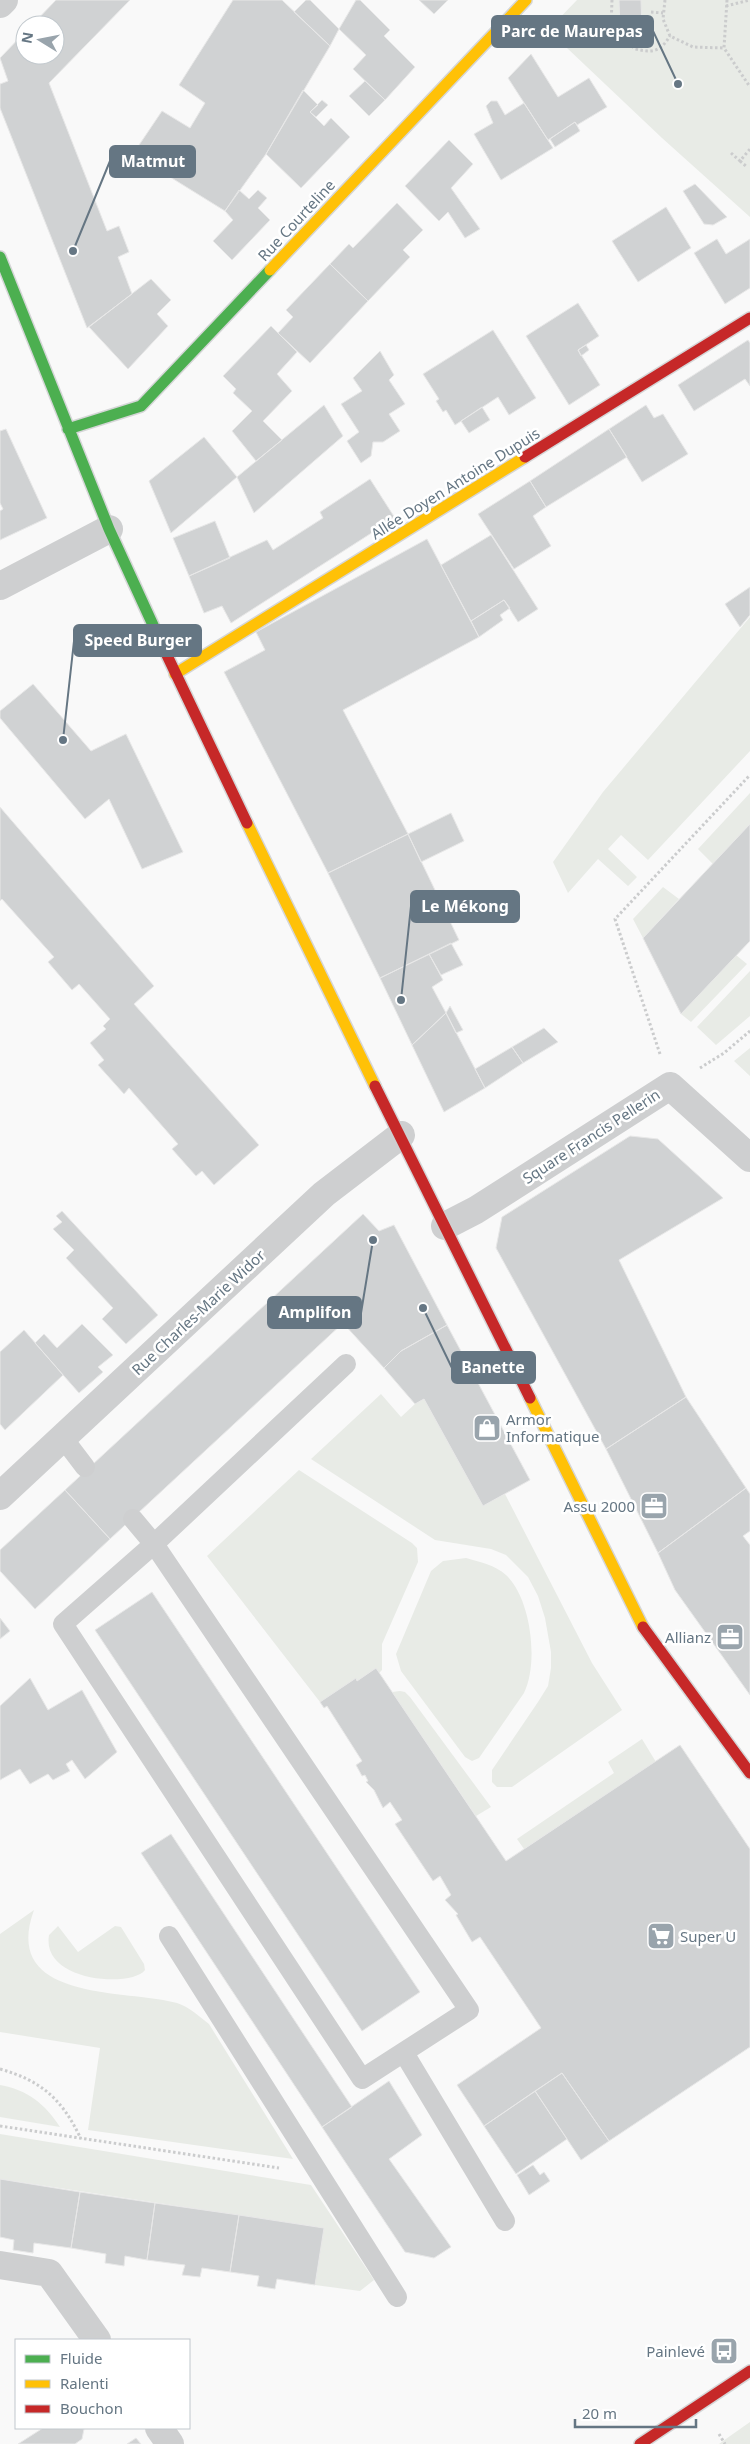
<svg xmlns="http://www.w3.org/2000/svg" width="750" height="2444" viewBox="0 0 750 2444" font-family="'Noto Sans',sans-serif">
	<style>
		.green { fill: #e8ebe6 }
		.building { fill: #d0d2d3; stroke: #e8e8e8 }
		.lines { fill: none; stroke-linecap: round; stroke-linejoin: round }
		.fast-casing { stroke: #d5d6d7; stroke-width: 14 }
		.slow-casing { stroke: #d5d6d7; stroke-width: 14 }
		.jam-casing { stroke: #d5d6d7; stroke-width: 14 }
		.path { stroke: #cbcccd; stroke-width: 3; stroke-dasharray: 2.5 2.5; stroke-linecap: butt }
		.lane { stroke: #cecfd0; stroke-width: 20 }
		.street { stroke: #cecfd0; stroke-width: 28 }
		.fast { stroke: #4caf50; stroke-width: 11 }
		.slow { stroke: #ffc107; stroke-width: 11 }
		.jam { stroke: #c62828; stroke-width: 11 }
		.labels { text-anchor: middle; dominant-baseline: central; stroke-width: 5; stroke-linejoin: round; paint-order: stroke }
		.street-label { font-size: 15px; fill: #657683; stroke: #fff }
		.poi-label { font-size: 15px; fill: #657683; stroke: #fff; text-anchor: end }
		.leader { fill: none; stroke: #657683; stroke-width: 2 }
		.callout-dot { fill: #657683; stroke: #fff; stroke-width: 2 }
		.callout { fill: #657683; stroke: #657683; stroke-width: 2 }
		.callout-label { font-size: 16px; text-anchor: middle; font-weight: bold; fill: #fff }
	</style>
	<rect width="100%" height="100%" fill="#f9f9f9"/>
	<path class="green" d="M 577,0 L 750,0 L 750,217 L 662,138 L 548,30 Z
		M 750,617 L 750,751 L 648,860 L 621,835 L 608,849 L 637,877 L 628,886 L 598,859 L 568,893 L 553,862 L 603,792 Z
		M 750,793 L 750,824 L 713,864 L 698,849 Z
		M 663,887 L 679,899 L 643,938 L 633,919 Z
		M 736,955 L 747,964 L 691,1022 L 681,1014 Z
		M 750,971 L 750,1016 L 716,1045 L 697,1027 Z
		M 750,1048 L 750,1076 L 734,1061 Z
		M 381,1394 L 401,1417 L 415,1404 L 424,1399 L 483,1505 L 505,1494 L 592,1663 L 622,1710 L 512,1787 L 497,1787 L 492,1782 L 492,1770 L 538,1702 L 548,1686 L 551,1668 L 551,1652 L 545,1618 L 538,1596 L 528,1577 L 506,1555 L 491,1549 L 435,1540 L 311,1459 Z
		M 299,1470 L 412,1543 L 417,1548 L 418,1562 L 382,1644 L 382,1670 L 379,1673 L 376,1668 L 357,1681 L 355,1679 L 320,1702 L 207,1556 Z
		M 466,1558 C 480,1562 495,1565 506,1575 C 531,1598 539,1663 524,1693 L 479,1758 L 472,1761 L 465,1757 L 401,1671 L 396,1654 L 431,1571 L 443,1561 Z
		M 400,1691 L 405,1692 L 410,1697 L 491,1807 L 476,1816 L 392,1692 Z
		M 642,1739 L 656,1762 L 524,1849 L 517,1839 L 614,1773 L 608,1762 Z
		M 34,1910 C 0,2003 128,1989 177,2003 C 189,2007 199,2016 209,2024 L 293,2159 L 88,2130 L 100,2048 L 0,2032 L 0,1934 Z
		M 58,1926 L 78,1952 L 115,1926 L 121,1927 L 144,1964 L 145,1970 C 132,1988 41,1982 49,1935 Z
		M 0,2085 C 28,2090 45,2104 60,2127 L 0,2117 Z
		M 0,2134 L 311,2185 L 374,2280 L 360,2291 L 315,2285 L 323,2228 L 0,2179 Z
		M 750,2422 L 750,2444 L 719,2444 L 723,2441 Z"/>
	<path class="building" d="M 56,0 L 130,0 L 49,83 L 107,231 L 119,226 L 129,252 L 118,257 L 132,294 L 87,328 L 0,108 L 0,84 L 8,81 L 0,58 L 25,32 L 25,55 L 55,55 L 55,25 L 32,25 Z
		M 233,0 L 282,0 L 330,46 L 266,154 L 225,211 L 133,154 L 162,111 L 190,128 L 205,103 L 179,85 Z
		M 306,0 L 310,0 L 339,29 L 330,46 L 294,12 Z
		M 356,0 L 360,0 L 390,30 L 384,36 L 415,67 L 385,100 L 353,69 L 366,55 L 339,29 Z
		M 419,0 L 448,0 L 434,14 Z
		M 619,0 L 641,0 L 642,29 L 620,30 Z
		M 531,54 L 558,97 L 589,78 L 607,107 L 577,125 L 575,122 L 548,140 L 508,78 Z
		M 365,81 L 385,100 L 369,116 L 349,96 Z
		M 303,90 L 318,105 L 310,112 L 324,126 L 331,118 L 350,137 L 301,188 L 266,154 Z
		M 322,100 L 328,105 L 316,117 L 310,112 Z
		M 497,101 L 505,115 L 524,103 L 553,148 L 501,180 L 474,134 L 493,123 L 486,106 L 491,101 Z
		M 575,122 L 580,131 L 555,147 L 550,139 Z
		M 449,140 L 473,164 L 451,188 L 480,229 L 465,238 L 448,212 L 439,221 L 405,186 Z
		M 695,184 L 727,217 L 713,225 L 704,224 L 683,191 Z
		M 239,190 L 249,199 L 258,190 L 267,198 L 258,208 L 270,220 L 232,260 L 213,241 L 233,220 L 225,211 Z
		M 397,203 L 423,230 L 403,250 L 410,257 L 368,301 L 330,264 L 349,244 L 353,248 Z
		M 666,207 L 691,248 L 638,282 L 612,241 Z
		M 717,239 L 726,254 L 750,239 L 750,288 L 725,304 L 694,253 Z
		M 330,264 L 368,301 L 310,363 L 278,333 L 293,317 L 286,310 Z
		M 151,279 L 171,300 L 157,314 L 168,326 L 128,369 L 89,327 Z
		M 578,303 L 599,336 L 578,350 L 600,385 L 569,405 L 526,336 Z
		M 271,326 L 297,352 L 277,374 L 292,391 L 263,421 L 282,440 L 256,461 L 232,431 L 252,411 L 233,393 L 236,389 L 223,376 Z
		M 493,330 L 536,398 L 509,415 L 498,397 L 455,425 L 446,410 L 443,412 L 436,401 L 439,399 L 423,374 Z
		M 748,340 L 750,343 L 750,386 L 745,379 L 694,411 L 678,385 Z
		M 586,345 L 589,350 L 581,356 L 578,350 Z
		M 380,351 L 394,375 L 389,380 L 405,404 L 389,414 L 400,431 L 383,442 L 373,442 L 371,456 L 361,463 L 347,441 L 359,432 L 341,404 L 362,391 L 353,378 Z
		M 324,405 L 343,436 L 254,513 L 237,477 Z
		M 646,405 L 654,418 L 663,414 L 688,454 L 642,482 L 609,429 Z
		M 482,407 L 490,420 L 469,433 L 461,421 Z
		M 6,429 L 47,518 L 0,540 L 0,511 L 3,509 L 0,503 L 0,431 Z
		M 609,429 L 627,457 L 546,507 L 530,481 Z
		M 204,437 L 237,477 L 171,533 L 149,481 Z
		M 370,479 L 395,518 L 231,623 L 222,606 L 204,613 L 189,576 L 267,540 L 273,550 L 323,518 L 320,512 Z
		M 530,481 L 546,507 L 533,516 L 551,546 L 514,569 L 478,514 Z
		M 215,521 L 230,558 L 189,576 L 173,538 Z
		M 491,535 L 538,609 L 518,622 L 504,600 L 471,621 L 441,565 Z
		M 427,539 L 479,637 L 343,710 L 408,834 L 328,873 L 224,672 L 265,650 L 256,632 Z
		M 750,587 L 750,615 L 740,627 L 725,604 Z
		M 504,600 L 510,608 L 500,615 L 503,620 L 479,637 L 471,621 Z
		M 33,684 L 91,751 L 126,734 L 183,852 L 142,869 L 109,799 L 85,819 L 0,718 L 0,711 Z
		M 0,807 L 154,986 L 134,1004 L 259,1145 L 214,1185 L 202,1171 L 196,1176 L 172,1149 L 178,1144 L 129,1088 L 124,1094 L 98,1065 L 104,1060 L 90,1043 L 106,1029 L 103,1026 L 110,1019 L 79,984 L 72,990 L 48,962 L 54,957 L 2,899 L 0,901 Z
		M 451,813 L 464,841 L 421,862 L 408,834 Z
		M 750,824 L 750,941 L 681,1014 L 643,938 Z
		M 408,834 L 459,940 L 380,978 L 328,873 Z
		M 451,943 L 463,965 L 441,975 L 429,954 Z
		M 429,954 L 443,980 L 432,987 L 446,1013 L 412,1045 L 380,978 Z
		M 450,1006 L 463,1030 L 456,1033 L 446,1013 Z
		M 446,1013 L 485,1088 L 444,1112 L 412,1045 Z
		M 544,1028 L 558,1042 L 523,1063 L 512,1047 Z
		M 512,1047 L 523,1063 L 485,1088 L 475,1069 Z
		M 630,1136 L 658,1139 L 723,1198 L 619,1260 L 686,1397 L 606,1449 L 496,1248 L 502,1217 Z
		M 62,1211 L 158,1315 L 126,1344 L 102,1319 L 113,1308 L 66,1258 L 74,1250 L 53,1229 L 62,1222 L 56,1216 Z
		M 363,1214 L 379,1231 L 394,1225 L 447,1325 L 401,1351 L 384,1368 L 343,1323 L 110,1539 L 65,1490 Z
		M 82,1324 L 113,1355 L 98,1367 L 103,1372 L 79,1393 L 35,1343 L 44,1334 L 57,1348 Z
		M 447,1325 L 530,1480 L 483,1506 L 424,1399 L 415,1404 L 384,1368 L 401,1351 Z
		M 24,1330 L 63,1375 L 5,1430 L 0,1424 L 0,1352 Z
		M 686,1397 L 746,1488 L 658,1553 L 606,1449 Z
		M 746,1488 L 750,1494 L 750,1531 L 743,1536 L 750,1545 L 750,1695 L 675,1590 L 658,1553 Z
		M 65,1490 L 110,1539 L 35,1609 L 0,1571 L 0,1550 Z
		M 152,1592 L 420,1992 L 362,2031 L 95,1630 Z
		M 0,1618 L 10,1631 L 0,1639 Z
		M 376,1668 L 506,1861 L 680,1745 L 750,1849 L 750,2047 L 609,2141 L 562,2073 L 484,2126 L 457,2085 L 541,2028 L 480,1937 L 472,1942 L 456,1915 L 458,1914 L 445,1900 L 451,1895 L 440,1876 L 433,1881 L 395,1824 L 402,1820 L 390,1802 L 383,1808 L 374,1790 L 366,1782 L 368,1781 L 365,1775 L 362,1776 L 356,1765 L 362,1761 L 327,1706 L 324,1708 L 320,1702 L 356,1678 L 357,1681 Z
		M 30,1678 L 48,1710 L 82,1690 L 117,1752 L 85,1779 L 72,1760 L 66,1764 L 70,1771 L 53,1780 L 48,1774 L 30,1784 L 20,1769 L 0,1780 L 0,1706 Z
		M 171,1834 L 352,2107 L 322,2127 L 141,1853 Z
		M 562,2073 L 609,2141 L 581,2160 L 535,2091 Z
		M 389,2081 L 422,2135 L 389,2159 L 451,2247 L 434,2258 L 405,2252 L 322,2127 Z
		M 535,2091 L 567,2139 L 516,2174 L 484,2126 Z
		M 533,2165 L 540,2175 L 544,2172 L 550,2181 L 529,2195 L 517,2175 Z
		M 0,2179 L 80,2192 L 71,2248 L 34,2243 L 33,2253 L 13,2250 L 14,2240 L 0,2237 Z
		M 80,2192 L 155,2203 L 147,2260 L 125,2256 L 124,2266 L 105,2263 L 106,2254 L 71,2248 Z
		M 155,2203 L 239,2215 L 230,2272 L 202,2268 L 200,2277 L 182,2275 L 185,2265 L 147,2260 Z
		M 239,2215 L 324,2228 L 315,2285 L 277,2279 L 275,2289 L 257,2286 L 259,2276 L 230,2272 Z
		M 43,2428 L 78,2428 L 84,2429 L 82,2439 L 75,2444 L 18,2444 Z
		M 136,2438 L 141,2444 L 127,2444 Z"/>
	<g class="lines">
		<defs>
			<path id="fast" d="M 0,257 L 109,529 L 164,649
				M 68,429 L 141,406 L 270,270"/>
			<path id="slow" d="M 270,270 L 526,0
				M 175,674 L 525,457
				M 247,823 L 375,1086
				M 530,1398 L 643,1627"/>
			<path id="jam" d="M 525,457 L 750,318
				M 164,649 L 247,823
				M 375,1086 L 530,1398
				M 643,1627 L 750,1773
				M 640,2444 L 750,2371"/>
		</defs>
		<use href="#fast" class="fast-casing"/>
		<use href="#slow" class="slow-casing"/>
		<use href="#jam" class="jam-casing"/>
		<path class="path" d="M 612,0 L 611,27 L 635,49
			M 665,0 L 663,19 L 670,36 L 693,47 L 724,48
			M 727,0 L 724,48 L 750,87
			M 726,6 L 750,0
			M 651,12 L 663,13
			M 631,35 L 635,49 C 653,53 660,52 670,36
			M 731,153 L 740,161 L 750,149
			M 740,161 L 747,167
			M 660,1054 L 615,919 L 750,775
			M 700,1068 L 724,1053 L 750,1031
			M 0,2069 C 42,2081 62,2099 81,2139
			M 0,2126 L 279,2168
			M 719,2434 L 725,2444"/>
		<path class="lane" d="M 63,1438 L 85,1467
			M 133,1519 L 154,1544 L 469,2010 L 362,2079 L 63,1624 L 154,1544 L 346,1364
			M 169,1936 L 397,2297
			M 404,2053 L 505,2221"/>
		<path class="street" d="M 0,4 L 4,0
			M 0,586 L 109,529
			M 445,1226 L 476,1210 L 670,1086 L 750,1158
			M 0,1496 L 324,1194 L 401,1135
			M 0,2265 L 49,2273 L 97,2340
			M 159,2428 L 170,2444"/>
		<use href="#fast" class="fast"/>
		<use href="#slow" class="slow"/>
		<use href="#jam" class="jam"/>
	</g>
	<defs>
		<symbol id="shop-square" viewBox="-11 -11 22 22"><rect x="-9" y="-9" width="18" height="18" rx="4" fill="#99a4ac" stroke="#fff"/><path d="M-5-2.5h2.3a2.7 3.5 0 0 1 5.4 0H5L5.5 6h-11ZM-1.5-2.5h3a1.5 2.3 0 0 0-3 0Z" fill="#fff"/></symbol>
		<symbol id="office-square" viewBox="-11 -11 22 22"><rect x="-9" y="-9" width="18" height="18" rx="4" fill="#99a4ac" stroke="#fff"/><path d="M-6-3h4V-5.5h4V-3h4V5H-6ZM-1-4.5V-3h2v-1.5ZM-6 0V1H6V0Z" fill="#fff"/></symbol>
		<symbol id="supermarket-square" viewBox="-11 -11 22 22"><rect x="-9" y="-9" width="18" height="18" rx="4" fill="#99a4ac" stroke="#fff"/><path d="M-6-5.5h2.5l.6 2H6L4.5 2H-2.5L-4.4-4H-6ZM-1.5 3.2a1.3 1.3 0 1 0 .1 0ZM3 3.2a1.3 1.3 0 1 0 .1 0Z" fill="#fff"/></symbol>
		<symbol id="bus-square" viewBox="-11 -11 22 22"><rect x="-9" y="-9" width="18" height="18" rx="4" fill="#99a4ac" stroke="#fff"/><path d="M-5-6H5V4H4V6H2V4H-2V6H-4V4H-5ZM-3.5-4V0h7V-4ZM-3.5 1.2v1.5H-2V1.2ZM2 1.2v1.5H3.5V1.2Z" fill="#fff"/></symbol>
	</defs>
	<g fill-rule="evenodd">
		<use href="#shop-square" x="471" y="1412" width="32" height="32"/>
		<use href="#office-square" x="638" y="1490" width="32" height="32"/>
		<use href="#office-square" x="714" y="1621" width="32" height="32"/>
		<use href="#supermarket-square" x="645" y="1920" width="32" height="32"/>
		<use href="#bus-square" x="708" y="2335" width="32" height="32"/>
	</g>
	<g class="labels">
		<g class="street-label">
			<text transform="translate(296 220) rotate(-47)">Rue Courteline</text>
			<text transform="translate(455 483) rotate(-32)">Allée Doyen Antoine Dupuis</text>
			<text transform="translate(591 1136) rotate(-33)">Square Francis Pellerin</text>
			<text transform="translate(198 1312) rotate(-43)">Rue Charles-Marie Widor</text>
		</g>
		<g class="poi-label">
			<text x="506" y="1419" text-anchor="start">Armor<tspan x="506" dy="17">Informatique</tspan></text>
			<text x="635" y="1506">Assu 2000</text>
			<text x="711" y="1637">Allianz</text>
			<text x="680" y="1936" text-anchor="start">Super U</text>
			<text x="705" y="2351">Painlevé</text>
		</g>
	</g>
	<path class="leader" d="M678 84L653 31M73 251L110 161M63 740L74 641M401 1000L411 906M373 1240L361 1313M423 1308L452 1368"/>
	<g class="callout-dot">
		<circle cx="678" cy="84" r="5"/>
		<circle cx="73" cy="251" r="5"/>
		<circle cx="63" cy="740" r="5"/>
		<circle cx="401" cy="1000" r="5"/>
		<circle cx="373" cy="1240" r="5"/>
		<circle cx="423" cy="1308" r="5"/>
	</g>
	<g class="callout">
		<rect x="492" y="16" width="161" height="31" rx="5"/>
		<rect x="110" y="146" width="85" height="31" rx="5"/>
		<rect x="74" y="625" width="127" height="31" rx="5"/>
		<rect x="411" y="891" width="108" height="31" rx="5"/>
		<rect x="268" y="1297" width="93" height="31" rx="5"/>
		<rect x="452" y="1352" width="83" height="31" rx="5"/>
	</g>
	<g class="callout-label">
		<text x="572" y="37">Parc de Maurepas</text>
		<text x="153" y="167">Matmut</text>
		<text x="138" y="646">Speed Burger</text>
		<text x="465" y="912">Le Mékong</text>
		<text x="315" y="1318">Amplifon</text>
		<text x="493" y="1373">Banette</text>
	</g>
	<rect x="15" y="2339" width="175" height="90" fill="#ffffff" stroke="#c1c8cd"/>
	<rect x="25" y="2355" width="25" height="8" fill="#4caf50" stroke="#c1c8cd"/>
	<text x="60" y="2364" font-size="15" fill="#657683">Fluide</text>
	<rect x="25" y="2380" width="25" height="8" fill="#ffc107" stroke="#c1c8cd"/>
	<text x="60" y="2389" font-size="15" fill="#657683">Ralenti</text>
	<rect x="25" y="2405" width="25" height="8" fill="#c62828" stroke="#c1c8cd"/>
	<text x="60" y="2414" font-size="15" fill="#657683">Bouchon</text>
	<g transform="translate(40 40) rotate(280)"><circle r="24" fill="#ffffff" stroke="#c1c8cd"/>
	<path d="M0-4L9 19L0 12L-9 19Z" fill="#99a4ac"/>
	<text y="-8" font-size="14" font-weight="bold" text-anchor="middle" fill="#657683">N</text>
	</g>
	<path d="M575 2419v8h121v-8" fill="none" stroke="#657683" stroke-width="2.5"/>
	<text x="582" y="2419" font-size="15" fill="#657683" stroke="#ffffff" stroke-width="4" paint-order="stroke">20 m</text>
</svg>
